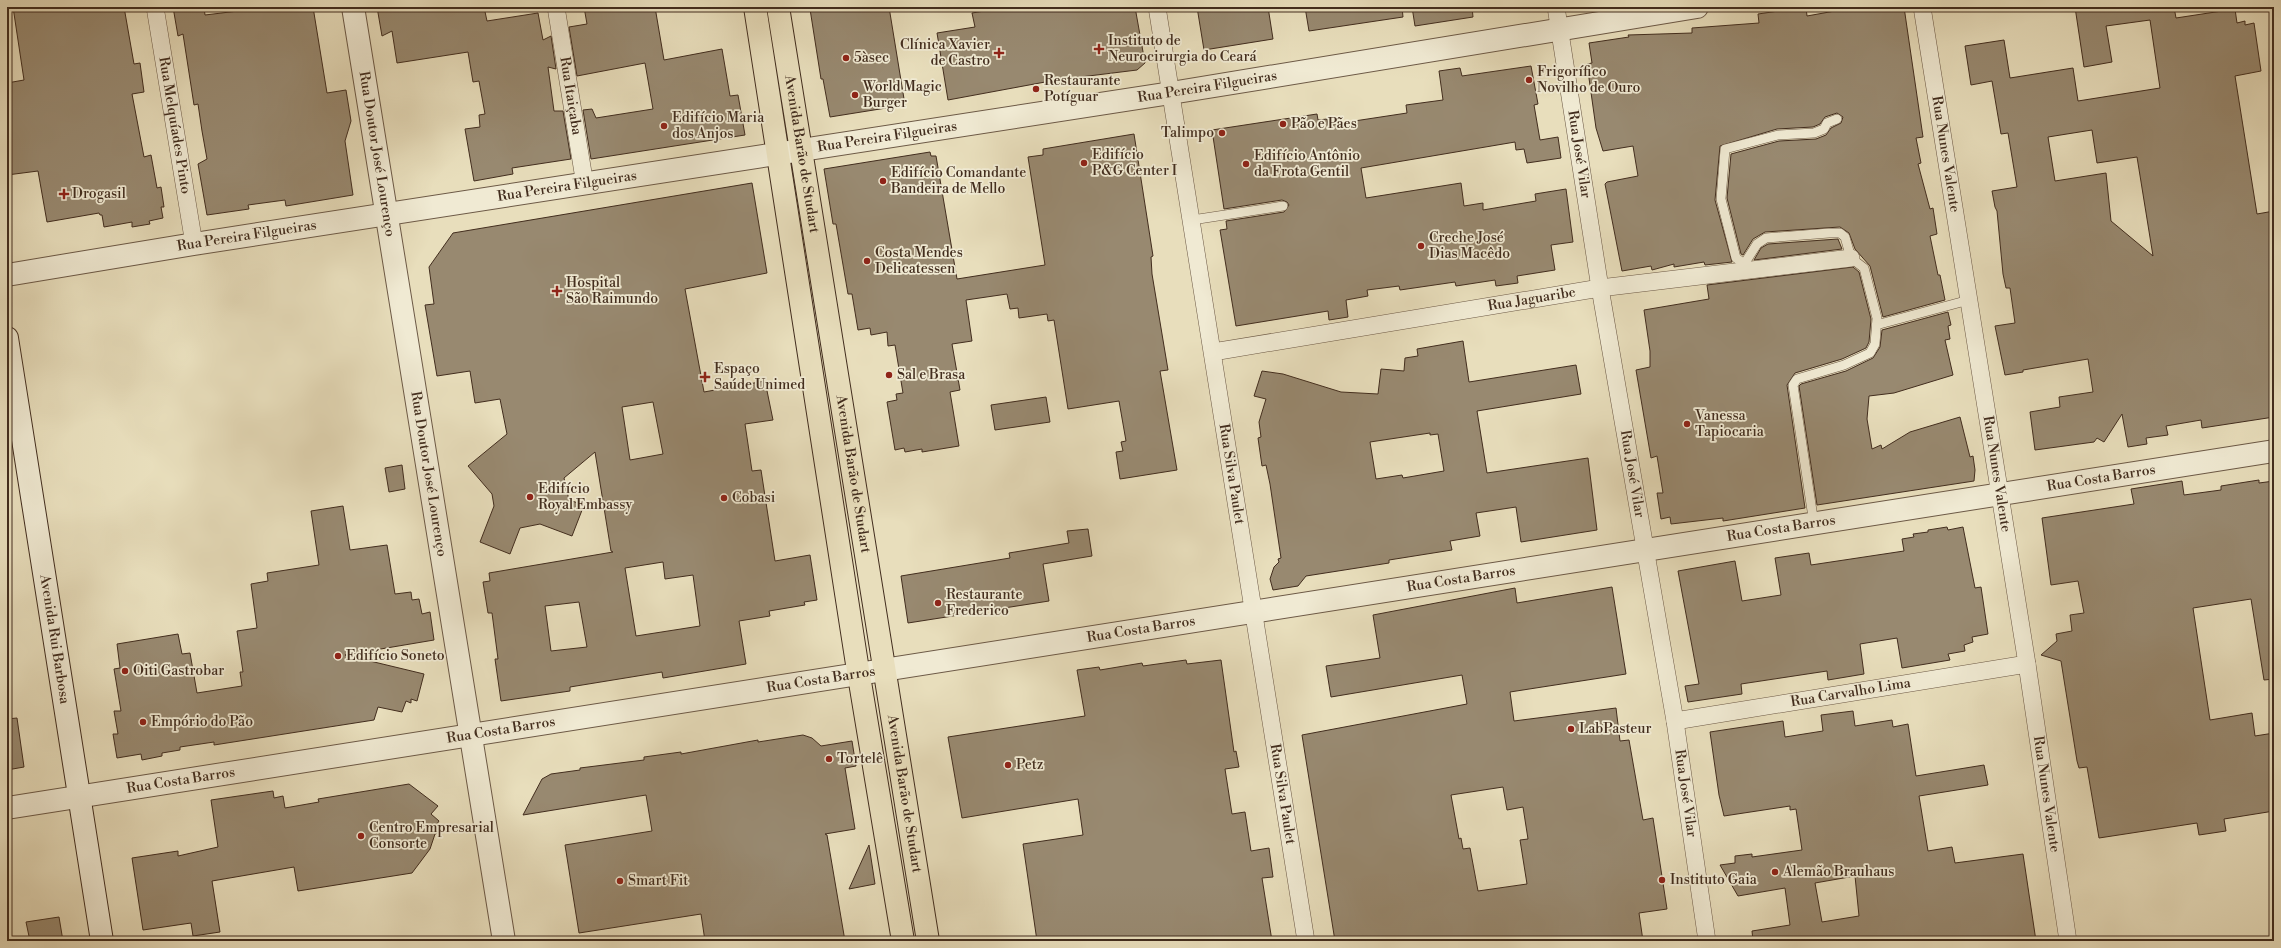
<svg xmlns="http://www.w3.org/2000/svg" width="2281" height="948" viewBox="0 0 2281 948" font-family="'Libre Bodoni',serif">
	<style>
		.building { fill: #988970; stroke: #422d1e; fill-rule: evenodd }
		.lines { fill: none; stroke-linecap: round; stroke-linejoin: round }
		.service-casing { stroke: #6c5946; stroke-width: 10 }
		.minor-casing { stroke: #6c5946; stroke-width: 18 }
		.tertiary-casing { stroke: #6c5946; stroke-width: 24 }
		.secondary-casing { stroke: #422d1e; stroke-width: 24 }
		.primary-casing { stroke: #422d1e; stroke-width: 24 }
		.service { stroke: #f0ead3; stroke-width: 9 }
		.minor { stroke: #f0ead3; stroke-width: 17 }
		.tertiary { stroke: #f0ead3; stroke-width: 22 }
		.secondary { stroke: #f0ead3; stroke-width: 22 }
		.primary { stroke: #e8debc; stroke-width: 22 }
		.poi-dot { fill: #8f2418; stroke: #f0ead3; stroke-width: 1.5 }
		.labels { text-anchor: middle; dominant-baseline: central; stroke-width: 3.5; stroke-linejoin: round; paint-order: stroke }
		.poi-label { font-size: 14px; fill: #422d1e; stroke: #f0ead3; text-anchor: start }
		.street-label { font-size: 14px; fill: #422d1e; stroke: #f0ead3 }
	</style>
	<rect width="100%" height="100%" fill="#e8debc"/>
	<filter id="stains"><feTurbulence type="fractalNoise" baseFrequency=".005" numOctaves="4"/><feColorMatrix values="0 0 0 0 .2 0 0 0 0 .09 0 0 0 0 .02 0 0 0 .5 -.17"/></filter>
	<radialGradient id="worn" r=".72"><stop offset=".6" stop-color="#630" stop-opacity="0"/><stop offset="1" stop-color="#630" stop-opacity=".3"/></radialGradient>
	<path class="building" d="M 13,7 L 124,7 L 134,64 L 140,63 L 144,92 L 132,94 L 144,157 L 151,155 L 157,188 L 161,187 L 164,207 L 161,207 L 163,218 L 149,221 L 150,224 L 132,227 L 132,222 L 104,227 L 102,215 L 100,215 L 99,213 L 47,222 L 38,171 L 7,175 L 7,83 L 24,80 Z
		M 173,7 L 204,7 L 205,15 L 238,11 L 238,7 L 313,7 L 327,93 L 346,90 L 351,121 L 345,141 L 353,195 L 286,206 L 285,200 L 248,205 L 249,209 L 207,215 L 198,164 L 207,159 L 202,131 L 198,104 L 194,105 L 183,34 L 178,36 Z
		M 377,7 L 484,7 L 487,21 L 538,13 L 543,40 L 551,36 L 556,69 L 548,67 L 554,111 L 563,111 L 571,159 L 512,168 L 513,174 L 474,181 L 465,129 L 480,127 L 479,115 L 485,114 L 479,81 L 473,82 L 468,52 L 397,63 L 392,31 L 382,36 Z
		M 584,7 L 655,7 L 664,60 L 722,49 L 730,96 L 738,95 L 745,135 L 591,159 L 583,110 L 592,109 L 596,118 L 653,109 L 645,63 L 577,76 L 569,27 L 587,24 Z
		M 826,7 L 889,7 L 905,105 L 830,117 L 823,79 L 821,79 L 810,9 Z
		M 1009,7 L 1135,7 L 1145,63 L 1137,70 L 1056,80 L 948,100 L 937,33 L 975,27 L 972,13 Z
		M 1197,7 L 1268,7 L 1273,39 L 1204,50 Z
		M 1305,7 L 1402,7 L 1403,17 L 1309,31 Z
		M 1412,7 L 1472,7 L 1473,17 L 1415,26 Z
		M 1806,7 L 1807,16 L 1857,7 L 1904,7 L 1923,137 L 1916,138 L 1921,163 L 1918,164 L 1930,209 L 1933,208 L 1937,234 L 1930,236 L 1938,275 L 1940,275 L 1945,300 L 1883,317 L 1870,266 L 1855,249 L 1849,233 L 1840,227 L 1765,232 L 1753,239 L 1743,255 L 1741,254 L 1727,198 L 1731,154 L 1779,141 L 1816,139 L 1826,135 L 1831,128 L 1841,123 L 1843,117 L 1837,113 L 1825,117 L 1820,124 L 1813,127 L 1777,129 L 1720,146 L 1715,200 L 1732,262 L 1705,265 L 1704,262 L 1674,267 L 1674,264 L 1652,270 L 1651,266 L 1622,271 L 1605,184 L 1607,182 L 1638,176 L 1633,146 L 1603,151 L 1596,128 L 1587,64 L 1592,63 L 1589,43 L 1629,37 L 1628,35 L 1692,33 L 1692,28 L 1759,23 L 1758,14 Z
		M 2075,7 L 2174,7 L 2176,18 L 2235,9 L 2237,23 L 2245,21 L 2245,25 L 2254,23 L 2261,71 L 2235,76 L 2257,214 L 2274,211 L 2274,311 L 2270,312 L 2274,336 L 2274,417 L 2202,428 L 2201,420 L 2166,426 L 2168,435 L 2146,438 L 2147,444 L 2128,447 L 2122,414 L 2104,442 L 2097,438 L 2094,442 L 2035,450 L 2030,412 L 2060,407 L 2059,397 L 2093,392 L 2088,359 L 2023,370 L 2023,372 L 2005,375 L 1995,326 L 2015,323 L 2010,288 L 2006,288 L 2003,274 L 1997,211 L 1995,207 L 1992,191 L 2017,187 L 2008,133 L 2001,134 L 1992,81 L 1971,85 L 1965,46 L 2004,40 L 2010,78 L 2073,68 L 2078,101 L 2160,88 L 2150,20 L 2106,26 L 2112,62 L 2084,67 ZM 2092,130 L 2097,163 L 2137,157 L 2153,256 L 2111,221 L 2106,173 L 2055,181 L 2048,137 Z
		M 1531,66 L 1538,104 L 1534,105 L 1540,140 L 1558,137 L 1561,158 L 1527,163 L 1524,149 L 1516,150 L 1515,142 L 1361,168 L 1366,198 L 1461,183 L 1464,206 L 1483,203 L 1483,210 L 1536,201 L 1535,194 L 1566,189 L 1573,242 L 1551,245 L 1555,270 L 1517,276 L 1518,283 L 1496,286 L 1495,280 L 1456,286 L 1455,282 L 1400,290 L 1399,286 L 1367,290 L 1368,296 L 1346,300 L 1348,317 L 1329,320 L 1328,311 L 1236,326 L 1220,230 L 1227,229 L 1226,221 L 1284,212 L 1289,205 L 1287,202 L 1282,200 L 1224,209 L 1212,130 L 1317,114 L 1318,120 L 1327,119 L 1328,125 L 1407,113 L 1406,105 L 1443,100 L 1439,71 L 1460,68 L 1462,76 Z
		M 1134,134 L 1153,256 L 1151,257 L 1152,274 L 1168,370 L 1160,371 L 1177,470 L 1120,479 L 1116,452 L 1123,451 L 1121,442 L 1126,441 L 1119,401 L 1068,409 L 1054,320 L 1048,321 L 1047,314 L 1019,318 L 1018,308 L 1010,309 L 1007,294 L 966,300 L 972,341 L 952,344 L 960,390 L 950,392 L 959,446 L 922,452 L 922,449 L 905,452 L 904,448 L 895,450 L 887,402 L 897,400 L 896,394 L 903,393 L 895,345 L 888,346 L 887,332 L 871,335 L 870,328 L 858,330 L 852,294 L 848,294 L 836,224 L 833,224 L 824,169 L 930,152 L 931,156 L 936,156 L 957,279 L 1045,265 L 1028,157 L 1043,155 L 1043,149 Z
		M 752,183 L 767,273 L 685,289 L 704,392 L 765,381 L 773,420 L 745,424 L 752,471 L 761,470 L 775,561 L 810,555 L 817,600 L 804,602 L 805,605 L 769,611 L 770,616 L 739,621 L 746,664 L 663,678 L 662,672 L 570,687 L 570,691 L 501,701 L 495,659 L 498,659 L 492,613 L 488,613 L 483,582 L 490,581 L 489,573 L 613,552 L 611,551 L 595,452 L 564,478 L 569,500 L 584,505 L 572,536 L 540,524 L 520,528 L 510,554 L 480,542 L 494,506 L 492,494 L 468,466 L 507,434 L 500,399 L 475,403 L 470,371 L 437,376 L 425,305 L 434,304 L 429,267 L 453,233 ZM 653,402 L 663,454 L 630,460 L 622,407 ZM 663,562 L 665,579 L 693,575 L 700,626 L 636,636 L 625,568 ZM 579,602 L 587,647 L 551,651 L 545,606 Z
		M 1838,239 L 1842,249 L 1754,260 L 1761,248 L 1768,244 Z
		M 1853,267 L 1859,272 L 1871,319 L 1869,342 L 1866,348 L 1842,359 L 1795,373 L 1787,385 L 1805,508 L 1723,521 L 1723,518 L 1671,524 L 1670,517 L 1661,519 L 1657,493 L 1663,493 L 1657,456 L 1651,458 L 1636,370 L 1650,367 L 1650,351 L 1644,310 L 1709,299 L 1707,285 Z
		M 1948,312 L 1951,325 L 1948,326 L 1950,339 L 1945,340 L 1953,375 L 1894,393 L 1869,396 L 1867,419 L 1872,449 L 1881,445 L 1882,449 L 1910,432 L 1960,417 L 1970,457 L 1973,456 L 1975,470 L 1974,481 L 1817,505 L 1799,386 L 1801,384 L 1846,371 L 1873,358 L 1880,347 L 1882,330 Z
		M 1463,341 L 1469,382 L 1576,365 L 1581,394 L 1477,411 L 1487,473 L 1588,458 L 1597,530 L 1521,542 L 1516,507 L 1476,513 L 1480,536 L 1450,541 L 1452,550 L 1389,560 L 1389,563 L 1306,576 L 1298,586 L 1273,590 L 1270,579 L 1274,567 L 1279,562 L 1278,559 L 1281,558 L 1270,484 L 1266,465 L 1262,466 L 1258,438 L 1261,437 L 1259,422 L 1266,399 L 1254,396 L 1262,371 L 1283,374 L 1341,392 L 1378,394 L 1381,369 L 1404,371 L 1405,358 L 1418,356 L 1417,349 ZM 1430,433 L 1430,435 L 1438,434 L 1444,471 L 1403,478 L 1402,475 L 1376,479 L 1370,442 Z
		M 1046,397 L 1050,422 L 995,430 L 991,405 Z
		M 402,465 L 405,489 L 389,492 L 385,468 Z
		M 2259,480 L 2259,483 L 2274,481 L 2274,679 L 2264,680 L 2251,599 L 2193,608 L 2210,720 L 2252,713 L 2255,736 L 2274,733 L 2274,811 L 2224,819 L 2226,831 L 2199,835 L 2197,823 L 2099,838 L 2087,767 L 2079,768 L 2077,761 L 2061,661 L 2041,655 L 2057,641 L 2056,634 L 2072,631 L 2070,615 L 2084,613 L 2078,581 L 2051,585 L 2042,518 L 2134,504 L 2131,489 L 2182,481 L 2184,495 L 2221,490 L 2221,486 Z
		M 343,506 L 350,550 L 387,545 L 395,594 L 411,592 L 412,600 L 419,599 L 422,614 L 430,612 L 434,640 L 345,655 L 424,674 L 417,701 L 411,699 L 411,703 L 406,701 L 402,712 L 378,707 L 374,720 L 214,745 L 214,742 L 180,747 L 180,750 L 162,753 L 162,756 L 142,760 L 141,754 L 117,758 L 113,734 L 118,734 L 114,711 L 121,711 L 114,669 L 120,668 L 117,644 L 178,634 L 182,654 L 190,653 L 197,693 L 242,686 L 240,672 L 243,672 L 237,631 L 257,628 L 251,584 L 268,581 L 267,573 L 319,565 L 311,511 Z
		M 1947,527 L 1948,530 L 1963,527 L 1975,588 L 1981,587 L 1988,634 L 1972,637 L 1973,642 L 1964,645 L 1965,651 L 1948,654 L 1950,660 L 1902,668 L 1897,638 L 1860,644 L 1864,674 L 1828,680 L 1827,671 L 1741,684 L 1742,694 L 1688,702 L 1685,686 L 1699,684 L 1678,571 L 1735,561 L 1742,601 L 1781,595 L 1775,558 L 1809,553 L 1811,565 L 1904,551 L 1902,539 L 1914,537 L 1913,534 L 1928,532 L 1928,530 Z
		M 1088,529 L 1092,556 L 1043,564 L 1049,601 L 908,623 L 901,576 L 1010,558 L 1009,553 L 1069,543 L 1067,531 Z
		M 1612,587 L 1626,674 L 1510,692 L 1514,721 L 1616,708 L 1620,741 L 1629,740 L 1643,820 L 1653,818 L 1667,909 L 1639,913 L 1643,941 L 1335,941 L 1302,735 L 1467,704 L 1462,675 L 1331,697 L 1326,666 L 1380,658 L 1373,615 L 1515,588 L 1517,603 ZM 1503,787 L 1507,810 L 1523,807 L 1528,839 L 1520,840 L 1527,884 L 1478,891 L 1470,848 L 1463,849 L 1461,838 L 1459,839 L 1451,795 Z
		M 1186,660 L 1187,664 L 1221,660 L 1234,752 L 1236,751 L 1239,767 L 1225,769 L 1232,814 L 1245,812 L 1251,851 L 1269,848 L 1273,877 L 1262,878 L 1272,941 L 1037,941 L 1023,844 L 1083,835 L 1078,799 L 962,818 L 948,737 L 1085,716 L 1077,670 L 1099,667 L 1100,670 L 1142,663 L 1143,666 Z
		M 1853,711 L 1855,726 L 1892,720 L 1893,727 L 1908,724 L 1916,776 L 1984,765 L 1988,785 L 1919,796 L 1928,851 L 1952,847 L 1955,863 L 2023,854 L 2036,941 L 1753,941 L 1752,931 L 1790,925 L 1785,888 L 1738,896 L 1720,865 L 1735,863 L 1735,856 L 1752,854 L 1752,857 L 1802,850 L 1796,809 L 1790,810 L 1790,806 L 1724,816 L 1719,795 L 1710,732 L 1783,721 L 1785,737 L 1823,731 L 1821,715 ZM 1855,876 L 1859,916 L 1822,922 L 1815,883 Z
		M 17,718 L 24,767 L 7,770 L 7,719 Z
		M 803,735 L 812,738 L 821,746 L 852,741 L 856,766 L 845,768 L 855,829 L 825,834 L 827,835 L 845,941 L 705,941 L 701,914 L 579,933 L 565,845 L 652,831 L 646,795 L 523,815 L 542,779 L 551,774 L 580,770 L 580,768 L 644,760 L 644,757 L 681,752 L 681,754 L 758,740 L 758,742 Z
		M 409,784 L 438,806 L 431,814 L 439,821 L 437,824 L 438,833 L 435,834 L 430,849 L 412,873 L 298,891 L 294,867 L 212,881 L 220,932 L 193,936 L 191,923 L 143,930 L 132,858 L 178,851 L 178,856 L 218,847 L 211,800 L 273,791 L 274,798 L 283,796 L 285,808 L 319,802 L 318,799 Z
		M 869,845 L 875,884 L 849,889 Z
		M 59,917 L 63,941 L 30,941 L 26,922 Z"/>
	<g class="lines">
		<defs>
			<path id="service" d="M 1192,220 L 1283,206
				M 1743,263 L 1736,258 L 1721,199 L 1725,149 L 1778,135 L 1814,133 L 1824,129 L 1827,123 L 1837,119
				M 1739,272 L 1757,244 L 1766,238 L 1829,233 L 1840,233 L 1845,237 L 1851,258 L 1864,268 L 1877,318 L 1875,344 L 1870,353 L 1844,365 L 1797,379 L 1793,385 L 1814,524
				M 1876,325 L 1969,300"/>
			<g id="minor">
				<path id="s1" d="M 155,7 L 194,244"/>
				<path id="s2" d="M 556,7 L 585,185"/>
				<path id="s3" d="M 1157,7 L 1306,941"/>
				<path id="s4" d="M 1556,7 L 1600,288 L 1675,721 L 1707,941"/>
				<path id="s5" d="M 1922,7 L 2027,664 L 2068,941"/>
				<path id="s6" d="M 1213,352 L 1600,288 L 1851,258"/>
				<path id="s7" d="M 1675,721 L 2027,664"/>
			</g>
			<g id="tertiary">
				<path id="s8" d="M 353,7 L 504,941"/>
				<path id="s9" d="M 7,275 L 194,244 L 1171,93 L 1697,7"/>
				<path id="s10" d="M 7,808 L 2274,451"/>
			</g>
			<g id="secondary">
				<path id="s11" d="M 7,338 L 102,941"/>
			</g>
			<g id="primary">
				<path d="M 755,7 L 857,664 L 903,941"/>
				<path id="s12" d="M 778,7 L 928,941"/>
			</g>
		</defs>
		<use href="#service" class="service-casing"/>
		<use href="#minor" class="minor-casing"/>
		<use href="#tertiary" class="tertiary-casing"/>
		<use href="#secondary" class="secondary-casing"/>
		<use href="#primary" class="primary-casing"/>
		<use href="#service" class="service"/>
		<use href="#minor" class="minor"/>
		<use href="#tertiary" class="tertiary"/>
		<use href="#secondary" class="secondary"/>
		<use href="#primary" class="primary"/>
	</g>
	<g class="poi-dot">
		<path d="M1097 43h4v4h4v4h-4v4h-4v-4h-4v-4h4z"/>
		<path d="M997 47h4v4h4v4h-4v4h-4v-4h-4v-4h4z"/>
		<circle cx="846" cy="58" r="4"/>
		<circle cx="1529" cy="80" r="4"/>
		<circle cx="1036" cy="89" r="4"/>
		<circle cx="855" cy="95" r="4"/>
		<circle cx="1283" cy="124" r="4"/>
		<circle cx="664" cy="126" r="4"/>
		<circle cx="1222" cy="133" r="4"/>
		<circle cx="1084" cy="163" r="4"/>
		<circle cx="1246" cy="164" r="4"/>
		<circle cx="883" cy="181" r="4"/>
		<path d="M62 188h4v4h4v4h-4v4h-4v-4h-4v-4h4z"/>
		<circle cx="1421" cy="246" r="4"/>
		<circle cx="867" cy="261" r="4"/>
		<path d="M555 285h4v4h4v4h-4v4h-4v-4h-4v-4h4z"/>
		<circle cx="889" cy="375" r="4"/>
		<path d="M703 371h4v4h4v4h-4v4h-4v-4h-4v-4h4z"/>
		<circle cx="1687" cy="424" r="4"/>
		<circle cx="530" cy="497" r="4"/>
		<circle cx="724" cy="498" r="4"/>
		<circle cx="938" cy="603" r="4"/>
		<circle cx="338" cy="656" r="4"/>
		<circle cx="125" cy="671" r="4"/>
		<circle cx="143" cy="722" r="4"/>
		<circle cx="1571" cy="729" r="4"/>
		<circle cx="829" cy="759" r="4"/>
		<circle cx="1008" cy="765" r="4"/>
		<circle cx="361" cy="836" r="4"/>
		<circle cx="1775" cy="872" r="4"/>
		<circle cx="1662" cy="880" r="4"/>
		<circle cx="620" cy="881" r="4"/>
	</g>
	<g class="labels">
		<g class="poi-label">
			<text x="1108" y="41">Instituto de<tspan x="1108" dy="16">Neurocirurgia do Ceará</tspan></text>
			<text x="990" y="45" text-anchor="end">Clínica Xavier<tspan x="990" dy="16">de Castro</tspan></text>
			<text x="854" y="58">5àsec</text>
			<text x="1537" y="72">Frigorífico<tspan x="1537" dy="16">Novilho de Ouro</tspan></text>
			<text x="1044" y="81">Restaurante<tspan x="1044" dy="16">Potíguar</tspan></text>
			<text x="863" y="87">World Magic<tspan x="863" dy="16">Burger</tspan></text>
			<text x="672" y="118">Edifício Maria<tspan x="672" dy="16">dos Anjos</tspan></text>
			<text x="1291" y="124">Pão e Pães</text>
			<text x="1214" y="133" text-anchor="end">Talimpo</text>
			<text x="1092" y="155">Edifício<tspan x="1092" dy="16">P&amp;G Center I</tspan></text>
			<text x="1254" y="156">Edifício Antônio<tspan x="1254" dy="16">da Frota Gentil</tspan></text>
			<text x="891" y="173">Edifício Comandante<tspan x="891" dy="16">Bandeira de Mello</tspan></text>
			<text x="72" y="194">Drogasil</text>
			<text x="1429" y="238">Creche José<tspan x="1429" dy="16">Dias Macêdo</tspan></text>
			<text x="875" y="253">Costa Mendes<tspan x="875" dy="16">Delicatessen</tspan></text>
			<text x="566" y="283">Hospital<tspan x="566" dy="16">São Raimundo</tspan></text>
			<text x="714" y="369">Espaço<tspan x="714" dy="16">Saúde Unimed</tspan></text>
			<text x="897" y="375">Sal e Brasa</text>
			<text x="1695" y="416">Vanessa<tspan x="1695" dy="16">Tapiocaria</tspan></text>
			<text x="538" y="489">Edifício<tspan x="538" dy="16">Royal Embassy</tspan></text>
			<text x="732" y="498">Cobasi</text>
			<text x="946" y="595">Restaurante<tspan x="946" dy="16">Frederico</tspan></text>
			<text x="346" y="656">Edifício Soneto</text>
			<text x="133" y="671">Oiti Gastrobar</text>
			<text x="151" y="722">Empório do Pão</text>
			<text x="1579" y="729">LabPasteur</text>
			<text x="837" y="759">Tortelê</text>
			<text x="1016" y="765">Petz</text>
			<text x="369" y="828">Centro Empresarial<tspan x="369" dy="16">Consorte</tspan></text>
			<text x="1783" y="872">Alemão Brauhaus</text>
			<text x="1670" y="880">Instituto Gaia</text>
			<text x="628" y="881">Smart Fit</text>
		</g>
		<g class="street-label">
			<text stroke="none"><textPath href="#s9" startOffset="1215">Rua Pereira Filgueiras</textPath></text>
			<text stroke="none"><textPath href="#s2" startOffset="90">Rua Itaiçaba</textPath></text>
			<text stroke="none"><textPath href="#s1" startOffset="120">Rua Melquíades Pinto</textPath></text>
			<text stroke="none"><textPath href="#s9" startOffset="891">Rua Pereira Filgueiras</textPath></text>
			<text stroke="none"><textPath href="#s8" startOffset="149">Rua Doutor José Lourenço</textPath></text>
			<text stroke="none"><textPath href="#s12" startOffset="149">Avenida Barão de Studart</textPath></text>
			<text stroke="none"><textPath href="#s4" startOffset="149">Rua José Vilar</textPath></text>
			<text stroke="none"><textPath href="#s5" startOffset="149">Rua Nunes Valente</textPath></text>
			<text stroke="none"><textPath href="#s9" startOffset="567">Rua Pereira Filgueiras</textPath></text>
			<text stroke="none"><textPath href="#s9" startOffset="243">Rua Pereira Filgueiras</textPath></text>
			<text stroke="none"><textPath href="#s6" startOffset="323">Rua Jaguaribe</textPath></text>
			<text stroke="none"><textPath href="#s8" startOffset="473">Rua Doutor José Lourenço</textPath></text>
			<text stroke="none"><textPath href="#s12" startOffset="473">Avenida Barão de Studart</textPath></text>
			<text stroke="none"><textPath href="#s3" startOffset="473">Rua Silva Paulet</textPath></text>
			<text stroke="none"><textPath href="#s4" startOffset="473">Rua José Vilar</textPath></text>
			<text stroke="none"><textPath href="#s5" startOffset="473">Rua Nunes Valente</textPath></text>
			<text stroke="none"><textPath href="#s10" startOffset="2120">Rua Costa Barros</textPath></text>
			<text stroke="none"><textPath href="#s10" startOffset="1796">Rua Costa Barros</textPath></text>
			<text stroke="none"><textPath href="#s10" startOffset="1472">Rua Costa Barros</textPath></text>
			<text stroke="none"><textPath href="#s10" startOffset="1148">Rua Costa Barros</textPath></text>
			<text stroke="none"><textPath href="#s11" startOffset="305">Avenida Rui Barbosa</textPath></text>
			<text stroke="none"><textPath href="#s10" startOffset="824">Rua Costa Barros</textPath></text>
			<text stroke="none"><textPath href="#s7" startOffset="178">Rua Carvalho Lima</textPath></text>
			<text stroke="none"><textPath href="#s10" startOffset="500">Rua Costa Barros</textPath></text>
			<text stroke="none"><textPath href="#s10" startOffset="176">Rua Costa Barros</textPath></text>
			<text stroke="none"><textPath href="#s4" startOffset="797">Rua José Vilar</textPath></text>
			<text stroke="none"><textPath href="#s12" startOffset="797">Avenida Barão de Studart</textPath></text>
			<text stroke="none"><textPath href="#s3" startOffset="797">Rua Silva Paulet</textPath></text>
			<text stroke="none"><textPath href="#s5" startOffset="797">Rua Nunes Valente</textPath></text>
		</g>
	</g>
	<rect width="2281" height="948" fill="none" stroke="#e8debc" stroke-width="24"/>
	<rect x="8" y="8" width="2265" height="932" fill="none" stroke="#422d1e" stroke-width="2"/>
	<rect x="12" y="12" width="2257" height="924" fill="none" stroke="#422d1e"/>
	<rect width="100%" height="100%" filter="url(#stains)"/>
	<rect width="100%" height="100%" fill="url(#worn)"/>
</svg>
